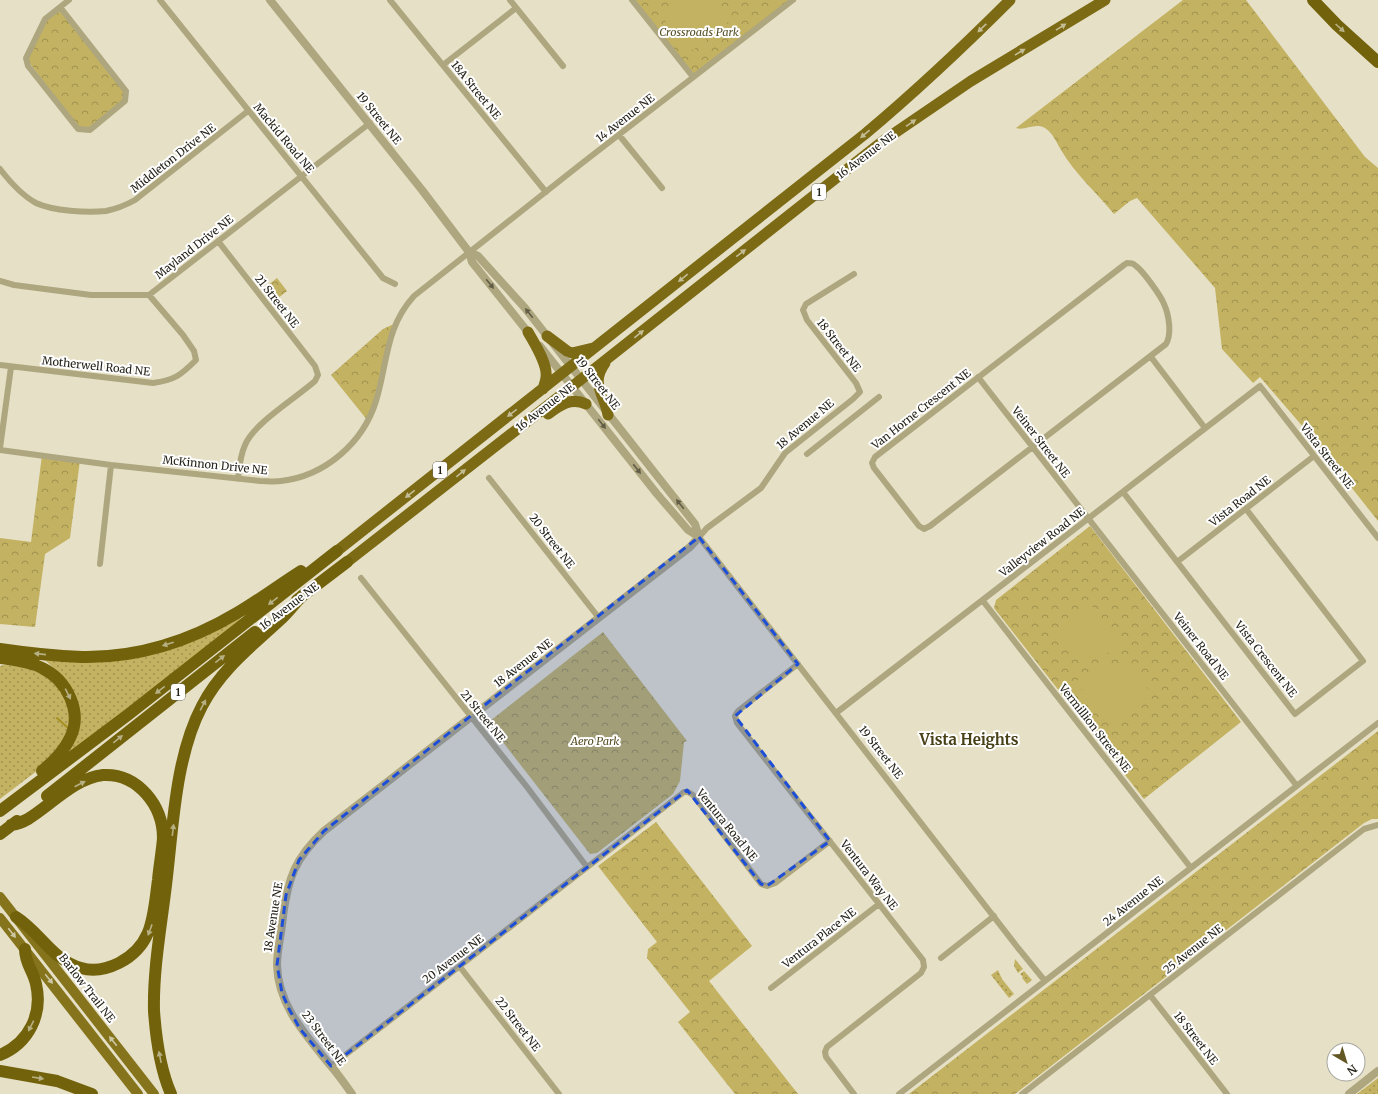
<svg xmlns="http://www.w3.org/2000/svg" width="1378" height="1094" viewBox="0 0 1378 1094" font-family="Merriweather,serif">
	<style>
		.grass { fill: url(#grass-dots) }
		.park { fill: url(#park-crowns) }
		.pitch { fill: #c3b261 }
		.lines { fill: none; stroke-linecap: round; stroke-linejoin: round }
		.stream { stroke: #a59024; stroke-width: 2 }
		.minor { stroke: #aea67e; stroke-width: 6 }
		.tertiary { stroke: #aea67e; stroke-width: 8 }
		.primary { stroke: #85741c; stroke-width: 10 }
		.trunk { stroke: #7c6b14; stroke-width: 11 }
		.motorway { stroke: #72620b; stroke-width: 12 }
		.oneway { fill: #c4bc95 }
		.oneway2 { fill: #b8b085 }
		.oneway3 { fill: #625d46 }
		.oneway4 { fill: #cec7a4 }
		.marked { fill: #1d4ed8; fill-opacity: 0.2; stroke: #1d4ed8; stroke-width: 3; stroke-dasharray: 8 5; stroke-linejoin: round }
		.labels { text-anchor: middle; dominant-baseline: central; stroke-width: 4; stroke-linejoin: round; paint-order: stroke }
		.shield { fill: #fff; stroke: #66645d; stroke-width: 1 }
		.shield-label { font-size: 10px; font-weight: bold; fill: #242218 }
		.park-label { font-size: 11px; font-style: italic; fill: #574e24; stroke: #fff }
		.street-label { font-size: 11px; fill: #242218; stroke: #fff }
		.district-label { font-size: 15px; font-weight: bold; fill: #484017; stroke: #fff }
	</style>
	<defs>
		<pattern id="grass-dots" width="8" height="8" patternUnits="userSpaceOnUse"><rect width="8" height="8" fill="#c3b261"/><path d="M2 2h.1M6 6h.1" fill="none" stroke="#9e904f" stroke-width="1.8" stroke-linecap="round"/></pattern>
		<pattern id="park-crowns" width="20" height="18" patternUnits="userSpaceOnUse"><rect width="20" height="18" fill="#c3b261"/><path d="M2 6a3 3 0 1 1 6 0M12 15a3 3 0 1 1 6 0" fill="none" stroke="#9e904f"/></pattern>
	</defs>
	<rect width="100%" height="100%" fill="#e6e0c6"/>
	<path class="grass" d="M 239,616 L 241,618 L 238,621 L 186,663 L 68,754 L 77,733 L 61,675 L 46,661 L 38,659 L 98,660 Z
		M 4,665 C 29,666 55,675 66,699 C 70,707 69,721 70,730 L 46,764 L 0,799 L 0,666 Z
		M 1015,959 L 1023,969 L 1018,973 L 1014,966 Z
		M 998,970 L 1002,979 L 1014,994 L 1009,998 L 991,975 Z
		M 1024,971 L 1032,980 L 1027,984 L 1022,978 L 1023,977 L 1020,974 Z
		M 1378,1078 L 1378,1094 L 1357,1094 Z"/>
	<path class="park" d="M 632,0 L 793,0 L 693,77 Z
		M 1183,0 L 1246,0 L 1365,157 L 1378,168 L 1378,521 L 1310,435 L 1260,377 L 1253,383 L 1222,349 L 1215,288 L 1137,198 L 1130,201 L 1114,214 C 1097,193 1075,174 1061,150 C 1057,143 1052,132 1045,128 C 1035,122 1025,131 1016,128 Z
		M 60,7 L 126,91 L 125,101 L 90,130 L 78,129 L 26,58 L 45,19 Z
		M 277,278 L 287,291 L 277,299 L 267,286 Z
		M 396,323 L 368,421 L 331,375 L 383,329 Z
		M 42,455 L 80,460 L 70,538 L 45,554 L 35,627 L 0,624 L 0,538 L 31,542 Z
		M 1090,526 L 1241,722 L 1144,799 L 994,608 L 996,600 Z
		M 603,632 L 687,741 L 684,742 L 680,781 L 673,794 L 597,853 L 590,854 L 491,727 L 490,721 Z
		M 1378,731 L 1378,819 L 1372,819 L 1364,823 L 1015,1094 L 909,1094 Z
		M 656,822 L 752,946 L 709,981 L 798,1094 L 735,1094 L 678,1022 L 690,1012 L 647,958 L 648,949 L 657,942 L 598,866 Z"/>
	<path class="pitch" d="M 679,0 L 715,0 L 721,5 L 732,19 L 693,50 L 686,48 L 660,14 Z
		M 1089,606 L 1093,607 L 1122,644 C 1096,663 1073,664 1052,636 Z
		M 1110,664 C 1133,668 1138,675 1151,693 L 1111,723 L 1106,722 L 1076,681 L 1098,668 Z"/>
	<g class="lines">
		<path class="stream" d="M 57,718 L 68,728"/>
		<path class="minor" d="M 160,0 L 383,278 L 395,284
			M 390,0 L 546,192
			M 510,0 L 563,66
			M 632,0 L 693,77
			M 60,7 L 126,91 L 125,101 L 90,130 L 78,129 L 28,66 L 26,58 L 45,19 L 69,0
			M 443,65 L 516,8
			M 619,135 L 662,188
			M 0,169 C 10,182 21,195 36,203 C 53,211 87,213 106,211 C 116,209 126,205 135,200 L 248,111
			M 218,241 L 315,366 L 318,375 L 315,381 C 296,398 254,423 245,445 C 240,456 239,468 238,479
			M 1127,263 C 1131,263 1133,263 1136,266 C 1143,271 1161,296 1164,304 C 1169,315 1172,334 1166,344 L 930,526 L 924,529 L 919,526 L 874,468 L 872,463 L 875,457 L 1124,265 Z
			M 854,274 L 806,304 L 803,310 L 807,320 L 856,383 L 860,392 L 853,399 L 785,453 L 761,488 L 707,528 L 699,537 L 1018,948 L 1045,981
			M 0,281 L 14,285 L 91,295 L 149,295 L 370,123
			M 1151,357 L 1205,428
			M 0,365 L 153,383 C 175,380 181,375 196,360 L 194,351 L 183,335 L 149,295
			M 978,377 L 1297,786
			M 0,448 L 11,367
			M 0,450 L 111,465 L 260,481 C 267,481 274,482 281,481 C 325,476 363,443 376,401 C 388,362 385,328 414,296 L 581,164 L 793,0
			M 807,454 L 879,397
			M 489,478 L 599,618
			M 1123,492 L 1295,714 L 1363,661 L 1246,509
			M 1177,562 L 1314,456
			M 100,564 L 111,465
			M 361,578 L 527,787 L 587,867
			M 983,601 L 1191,868
			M 798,664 L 738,711 L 735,716 L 737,723 L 923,960 L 924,967 L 921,973 L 827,1047 L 825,1052 L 826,1057 L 854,1094
			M 836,713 L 1260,386 L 1378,538
			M 941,958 L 994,916
			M 460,967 L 559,1094
			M 771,988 L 879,904
			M 1150,995 L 1227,1094
			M 331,1066 L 684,792 L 688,792 L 693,795 L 761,884 L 767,886 L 775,883 L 830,841
			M 899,1094 L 1378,723
			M 1022,1094 L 1364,829 L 1378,825"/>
		<path class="tertiary" d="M 270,0 L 422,190 L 469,252 L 472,262 L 531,336
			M 469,252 L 478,256 L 525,308 L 695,524 L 699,537
			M 540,346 L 657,494 L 688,530 L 699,537
			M 352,1094 C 345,1084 338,1074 330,1065 C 306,1035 278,1006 277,965 C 277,950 282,931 283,916 C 288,878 295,858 324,831 L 690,547 L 699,537
			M 1349,1094 L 1378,1071"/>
		<path class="primary" d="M 0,897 L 154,1094
			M 0,918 L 138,1094"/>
		<path class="trunk" d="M 528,332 C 534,343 548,364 546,377 C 546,381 544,385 543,389
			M 547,336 L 567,351 L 572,353 L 593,348
			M 605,363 C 590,384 604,393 608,415
			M 548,414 C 560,405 571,397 586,404
			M 337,551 L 865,134 C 915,92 963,47 1010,0
			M 347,562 L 588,374 L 669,310 L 883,141 L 971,81 L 1105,0"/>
		<path class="motorway" d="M 1313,0 L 1337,25 L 1378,62
			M 297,600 L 347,562
			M 0,649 C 27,653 54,656 82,657 C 137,658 190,641 237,613 C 259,600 279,585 301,571
			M 0,658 C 14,660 29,661 42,668 C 67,680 83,712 70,738 C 64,751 53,762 42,771
			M 47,796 L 255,632
			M 0,811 L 129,714 L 337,551
			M 11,825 C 17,824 23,822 28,819 C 51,805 75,778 103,775 C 138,773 163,806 163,838 C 162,852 159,867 158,880 C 153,915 154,945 119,963 C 107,969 94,972 81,968 C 52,960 40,932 16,917
			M 0,834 L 17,821
			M 0,1055 C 29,1043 43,1014 36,984 C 33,970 25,964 25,949
			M 0,1071 L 57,1081 L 92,1094
			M 171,1094 C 160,1069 156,1039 154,1011 C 153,970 161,927 166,885 C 173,828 175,757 202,706 C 221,669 253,645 283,617 C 290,610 296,602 303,595"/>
	</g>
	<defs><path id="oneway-solid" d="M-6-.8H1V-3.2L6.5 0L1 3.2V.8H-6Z"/></defs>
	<g class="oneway">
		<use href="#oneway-solid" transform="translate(1061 27) rotate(-32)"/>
		<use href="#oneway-solid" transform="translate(982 28) rotate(136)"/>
		<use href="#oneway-solid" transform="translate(1020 52) rotate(-31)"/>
		<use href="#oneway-solid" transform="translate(911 123) rotate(-34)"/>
		<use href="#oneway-solid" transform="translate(865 134) rotate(140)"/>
		<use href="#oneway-solid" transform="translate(741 253) rotate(-38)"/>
		<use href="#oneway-solid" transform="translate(683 278) rotate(141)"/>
		<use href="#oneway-solid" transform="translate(639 334) rotate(-39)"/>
		<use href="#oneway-solid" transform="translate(512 413) rotate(142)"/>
		<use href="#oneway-solid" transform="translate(461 473) rotate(-39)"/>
		<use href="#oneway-solid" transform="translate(410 494) rotate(142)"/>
	</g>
	<g class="oneway2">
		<use href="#oneway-solid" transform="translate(1340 28) rotate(42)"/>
		<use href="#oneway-solid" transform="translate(273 601) rotate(142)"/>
		<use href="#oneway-solid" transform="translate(168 644) rotate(162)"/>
		<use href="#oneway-solid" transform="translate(40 654) rotate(-174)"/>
		<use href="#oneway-solid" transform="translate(220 659) rotate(-38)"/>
		<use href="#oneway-solid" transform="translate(160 690) rotate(142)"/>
		<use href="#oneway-solid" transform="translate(68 694) rotate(63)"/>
		<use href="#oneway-solid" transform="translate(203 705) rotate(-62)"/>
		<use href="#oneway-solid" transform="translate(118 739) rotate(-39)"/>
		<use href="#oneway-solid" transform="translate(80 784) rotate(-27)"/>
		<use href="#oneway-solid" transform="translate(173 830) rotate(-83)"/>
		<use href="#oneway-solid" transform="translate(150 930) rotate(110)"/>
		<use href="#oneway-solid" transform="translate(31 1026) rotate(117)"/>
		<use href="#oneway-solid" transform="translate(160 1057) rotate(-101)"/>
		<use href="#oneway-solid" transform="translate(38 1078) rotate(9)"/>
	</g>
	<g class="oneway3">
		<use href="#oneway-solid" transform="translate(490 284) rotate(51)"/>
		<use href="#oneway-solid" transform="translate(529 313) rotate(-129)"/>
		<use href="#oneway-solid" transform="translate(602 424) rotate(52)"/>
		<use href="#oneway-solid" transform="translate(637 469) rotate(52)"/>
		<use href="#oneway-solid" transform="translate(680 504) rotate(-129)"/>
	</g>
	<g class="oneway4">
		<use href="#oneway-solid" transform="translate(12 933) rotate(52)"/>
		<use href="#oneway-solid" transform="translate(49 979) rotate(51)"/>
		<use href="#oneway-solid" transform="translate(113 1041) rotate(-128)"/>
	</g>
	<path class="marked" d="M 699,537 L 798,664 L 735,716 L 830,841 L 767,886 L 761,884 L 687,790 L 331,1066 L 300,1029 L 289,1009 L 282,993 L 277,965 L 286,895 L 299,860 L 324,831 Z"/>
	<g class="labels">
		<g class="shield">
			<rect x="812" y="184" width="14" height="16" rx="3"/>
			<rect x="433" y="462" width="14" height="16" rx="3"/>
			<rect x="171" y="684" width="14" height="16" rx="3"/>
		</g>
		<g class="shield-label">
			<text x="819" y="192">1</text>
			<text x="440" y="470">1</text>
			<text x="178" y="692">1</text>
		</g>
		<g class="park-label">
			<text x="699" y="32">Crossroads Park</text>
			<text x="595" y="741">Aero Park</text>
		</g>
		<g class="street-label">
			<text transform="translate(476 90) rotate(51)">18A Street NE</text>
			<text transform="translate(379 118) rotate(51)">19 Street NE</text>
			<text transform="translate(625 118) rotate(-38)">14 Avenue NE</text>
			<text transform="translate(284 138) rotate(50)">Mackid Road NE</text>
			<text transform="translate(866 155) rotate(-37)">16 Avenue NE</text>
			<text transform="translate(173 158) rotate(-38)">Middleton Drive NE</text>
			<text transform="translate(194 247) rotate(-38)">Mayland Drive NE</text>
			<text transform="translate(277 301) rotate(52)">21 Street NE</text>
			<text transform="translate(839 345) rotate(52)">18 Street NE</text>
			<text transform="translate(96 366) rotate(6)">Motherwell Road NE</text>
			<text transform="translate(598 383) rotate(52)">19 Street NE</text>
			<text transform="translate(545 407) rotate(-38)">16 Avenue NE</text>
			<text transform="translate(921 409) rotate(-38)">Van Horne Crescent NE</text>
			<text transform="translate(805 424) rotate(-40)">18 Avenue NE</text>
			<text transform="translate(1041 442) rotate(52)">Veiner Street NE</text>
			<text transform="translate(1327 456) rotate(52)">Vista Street NE</text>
			<text transform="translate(215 465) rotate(6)">McKinnon Drive NE</text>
			<text transform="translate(1240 501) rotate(-38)">Vista Road NE</text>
			<text transform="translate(552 541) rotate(52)">20 Street NE</text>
			<text transform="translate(1042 542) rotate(-38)">Valleyview Road NE</text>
			<text transform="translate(289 606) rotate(-37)">16 Avenue NE</text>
			<text transform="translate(1201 646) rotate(52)">Veiner Road NE</text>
			<text transform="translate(1266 659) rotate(52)">Vista Crescent NE</text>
			<text transform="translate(523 663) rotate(-38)">18 Avenue NE</text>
			<text transform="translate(483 716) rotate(51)">21 Street NE</text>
			<text transform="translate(1095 728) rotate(52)">Vermillion Street NE</text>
			<text transform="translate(881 752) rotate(52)">19 Street NE</text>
			<text transform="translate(727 825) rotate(51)">Ventura Road NE</text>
			<text transform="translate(869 875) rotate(52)">Ventura Way NE</text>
			<text transform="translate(1133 901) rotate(-38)">24 Avenue NE</text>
			<text transform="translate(273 917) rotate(-81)">18 Avenue NE</text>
			<text transform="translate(819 938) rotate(-38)">Ventura Place NE</text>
			<text transform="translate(1193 949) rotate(-38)">25 Avenue NE</text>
			<text transform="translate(453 959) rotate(-37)">20 Avenue NE</text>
			<text transform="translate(87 988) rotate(52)">Barlow Trail NE</text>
			<text transform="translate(518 1024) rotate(52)">22 Street NE</text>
			<text transform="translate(324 1038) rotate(53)">23 Street NE</text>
			<text transform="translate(1196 1038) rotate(52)">18 Street NE</text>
		</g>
		<g class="district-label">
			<text x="969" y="739">Vista Heights</text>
		</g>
	</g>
	<g transform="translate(1346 1062) rotate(142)"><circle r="19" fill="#ffffff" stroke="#a7a7a3"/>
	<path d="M0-3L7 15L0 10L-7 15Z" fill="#625724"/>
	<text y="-6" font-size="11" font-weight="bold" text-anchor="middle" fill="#242218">N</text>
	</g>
</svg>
